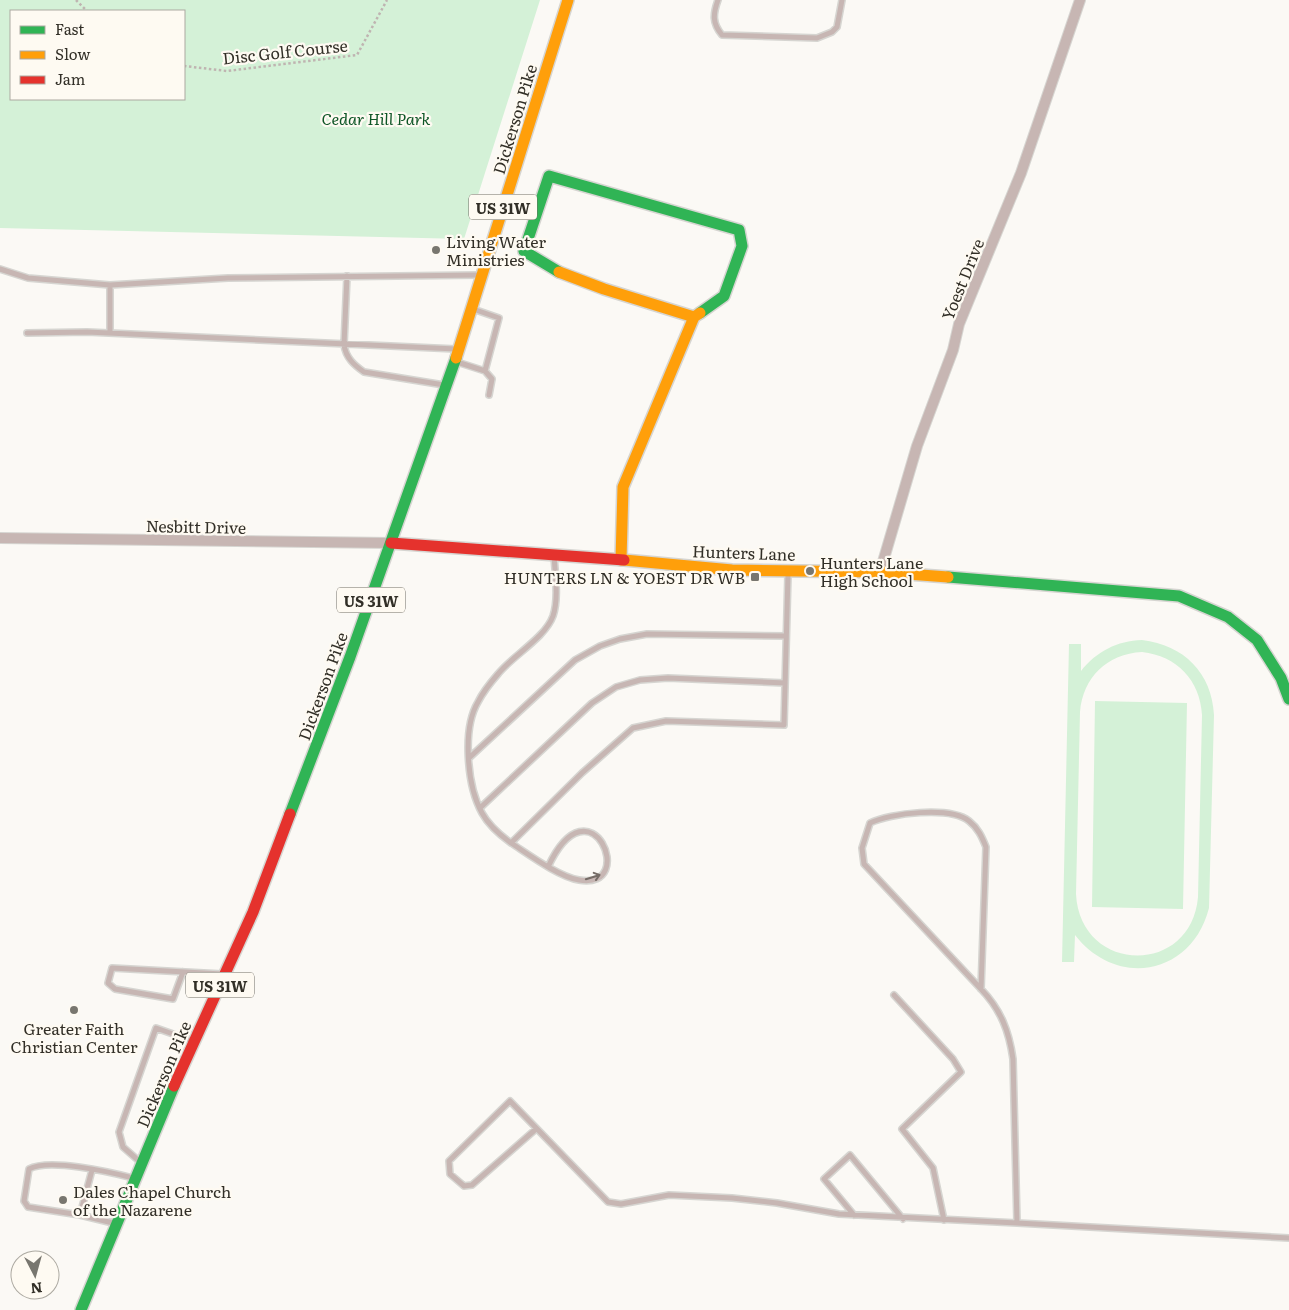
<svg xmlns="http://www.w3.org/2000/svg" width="1289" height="1310" viewBox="0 0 1289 1310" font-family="Literata,serif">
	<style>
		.green { fill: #d4f1d7; fill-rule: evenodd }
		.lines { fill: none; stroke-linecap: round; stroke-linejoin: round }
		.lane-casing { stroke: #d6d5d1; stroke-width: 8 }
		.street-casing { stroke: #d6d5d1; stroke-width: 12 }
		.fast-casing { stroke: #d6d5d1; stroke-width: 14 }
		.slow-casing { stroke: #d6d5d1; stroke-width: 14 }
		.jam-casing { stroke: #d6d5d1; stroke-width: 14 }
		.path { stroke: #bfb4b1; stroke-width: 2.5; stroke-dasharray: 2.5 2.5; stroke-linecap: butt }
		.lane { stroke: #c7b6b3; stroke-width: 5 }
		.street { stroke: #c7b6b3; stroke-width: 10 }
		.fast { stroke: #30b455; stroke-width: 11 }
		.slow { stroke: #ff9f0a; stroke-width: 11 }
		.jam { stroke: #e5322d; stroke-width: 11 }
		.oneway { stroke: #756c66 }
		.poi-dot { fill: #78766f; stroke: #fefaf2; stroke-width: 2 }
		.labels { text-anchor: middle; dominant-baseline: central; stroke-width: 4.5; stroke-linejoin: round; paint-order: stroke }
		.shield { fill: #fefaf2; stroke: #6f6c64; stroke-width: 1 }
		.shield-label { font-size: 15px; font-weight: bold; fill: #322f27 }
		.street-label { font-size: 16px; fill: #322f27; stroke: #fefaf2 }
		.park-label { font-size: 16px; font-style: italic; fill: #0e5626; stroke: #fefaf2 }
		.poi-label { font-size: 16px; fill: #322f27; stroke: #fefaf2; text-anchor: start }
	</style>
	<rect width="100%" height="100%" fill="#fbf9f5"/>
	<path class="green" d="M 0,0 L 540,0 L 464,239 L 0,228 ZM 11,11 L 184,11 L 184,99 L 11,99 Z
		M 1142,640 C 1184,645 1212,673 1214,715 L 1209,908 C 1192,975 1117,989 1075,935 L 1074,962 L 1062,962 L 1069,644 L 1081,644 L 1081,671 C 1097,651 1117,641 1142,640 ZM 1142,652 C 1177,656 1200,680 1202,715 L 1198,897 C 1191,977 1080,974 1076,894 L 1080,712 C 1083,677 1107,654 1142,652 Z
		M 1095,701 L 1187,703 L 1183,909 L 1092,907 Z"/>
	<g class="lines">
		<defs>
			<path id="lane" d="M 718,0 C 713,14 712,23 722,35 L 817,38 L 832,32 L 837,27 L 842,0
				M 0,269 L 28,278 L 110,285
				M 347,276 L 344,345 C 346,358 354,365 364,372 L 444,385
				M 473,309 L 499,318 L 485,371
				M 27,333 L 87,332 L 456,349
				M 110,333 L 110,285 L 228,278 L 479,275
				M 457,362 L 485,371 L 492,379 L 489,395
				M 554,555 C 555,574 559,598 553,616 C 545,638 512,656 498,674 C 491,682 483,692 478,702 C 462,729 467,786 482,813 C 489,826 500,835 511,843 L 582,773 L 633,728 L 666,721 L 784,725 L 788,574
				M 469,758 L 575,660 L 600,646 L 620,639 L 647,634 L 786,636
				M 480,808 L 592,703 L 616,687 L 640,680 L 668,678 L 785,683
				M 511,843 C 528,854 559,877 579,880 C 639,891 591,775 548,867
				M 183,972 L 173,999 L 115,989 L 108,983 L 112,968 L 222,974
				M 981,989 L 986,847 C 982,837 978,828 969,821 C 950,806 890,813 870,823 L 862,848 L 864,864 L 981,989 C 1001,1010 1009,1031 1013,1059 L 1017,1223 L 1289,1238
				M 894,995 L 953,1059 L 961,1072 L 902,1129 L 933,1168 L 944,1220
				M 536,1129 L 472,1185 L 464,1186 L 450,1174 L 449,1161 L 510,1101 L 608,1202 L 621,1204 L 669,1195 L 732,1198 L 777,1203 L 839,1214 L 1017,1223
				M 139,1161 L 123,1147 L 119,1132 L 156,1028 L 190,1040
				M 92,1170 L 80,1215 L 28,1207 L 24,1201 L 29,1169 C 49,1158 110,1172 133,1178
				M 80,1215 L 113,1223
				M 854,1215 L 824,1179 L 850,1155 L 903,1219"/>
			<path id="street" d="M 0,538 L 391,543
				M 880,572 L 917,446 L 953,350 L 959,324 L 1021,173 L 1080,0"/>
			<path id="fast" d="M 559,272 L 524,251 L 549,176 L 739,230 L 742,246 L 724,296 L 700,313
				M 948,577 L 1179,596 L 1228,617 L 1257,640 L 1281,678 L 1289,699
				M 290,814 L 350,657 L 456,358
				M 81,1310 L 174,1086"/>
			<path id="slow" d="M 559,272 L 604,289 L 694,317
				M 456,358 L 568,0
				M 621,560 L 623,487 L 694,317 L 700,313
				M 624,560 L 732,570 L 880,572 L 948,577"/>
			<path id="jam" d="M 391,543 L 624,560
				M 174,1086 L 253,912 L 290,814"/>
		</defs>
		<use href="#lane" class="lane-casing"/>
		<use href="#street" class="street-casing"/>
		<use href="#fast" class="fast-casing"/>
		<use href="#slow" class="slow-casing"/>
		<use href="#jam" class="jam-casing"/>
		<path class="path" d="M 76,0 L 87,11
			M 184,66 L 227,71 L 357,55 L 387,0"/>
		<use href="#lane" class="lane"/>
		<use href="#street" class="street"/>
		<use href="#fast" class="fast"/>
		<use href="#slow" class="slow"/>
		<use href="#jam" class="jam"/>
	</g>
	<defs><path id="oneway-shaft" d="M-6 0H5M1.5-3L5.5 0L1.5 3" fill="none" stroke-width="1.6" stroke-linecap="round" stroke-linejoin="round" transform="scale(1.25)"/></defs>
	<use class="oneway" href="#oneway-shaft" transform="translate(593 877) rotate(-17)"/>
	<g class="poi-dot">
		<circle cx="436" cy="250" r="5"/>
		<circle cx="810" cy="571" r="5"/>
		<rect x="750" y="572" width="10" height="10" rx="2.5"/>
		<circle cx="74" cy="1010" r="5"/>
		<circle cx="63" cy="1200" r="5"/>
	</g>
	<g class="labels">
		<g class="shield">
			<rect x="469" y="194.5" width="68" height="25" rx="4"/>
			<rect x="337" y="587.5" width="68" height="25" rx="4"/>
			<rect x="186" y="972.5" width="68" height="25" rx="4"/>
		</g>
		<g class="shield-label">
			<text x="503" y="207">US 31W</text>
			<text x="371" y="600">US 31W</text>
			<text x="220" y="985">US 31W</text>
		</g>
		<g class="street-label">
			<text transform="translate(285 51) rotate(-6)">Disc Golf Course</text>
			<text transform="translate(514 119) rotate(-73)">Dickerson Pike</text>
			<text transform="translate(962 279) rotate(-68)">Yoest Drive</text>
			<text transform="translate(196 526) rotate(1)">Nesbitt Drive</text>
			<text transform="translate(744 552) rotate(2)">Hunters Lane</text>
			<text transform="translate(322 686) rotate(-70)">Dickerson Pike</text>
			<text transform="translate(163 1074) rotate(-67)">Dickerson Pike</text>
		</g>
		<g class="park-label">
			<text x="376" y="118">Cedar Hill Park</text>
		</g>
		<g class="poi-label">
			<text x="446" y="241">Living Water<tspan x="446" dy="18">Ministries</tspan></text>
			<text x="820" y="562">Hunters Lane<tspan x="820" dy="18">High School</tspan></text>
			<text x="745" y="577" text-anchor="end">HUNTERS LN &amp; YOEST DR WB</text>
			<text x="74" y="1028" text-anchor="middle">Greater Faith<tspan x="74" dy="18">Christian Center</tspan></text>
			<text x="73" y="1191">Dales Chapel Church<tspan x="73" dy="18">of the Nazarene</tspan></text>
		</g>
	</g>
	<rect x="10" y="10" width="175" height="90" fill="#fefaf2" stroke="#aca9a1"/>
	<rect x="20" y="26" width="25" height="8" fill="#30b455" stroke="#aca9a1"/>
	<text x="55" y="35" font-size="15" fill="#322f27">Fast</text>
	<rect x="20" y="51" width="25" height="8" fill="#ff9f0a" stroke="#aca9a1"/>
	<text x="55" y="60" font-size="15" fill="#322f27">Slow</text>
	<rect x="20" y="76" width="25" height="8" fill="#e5322d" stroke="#aca9a1"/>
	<text x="55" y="85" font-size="15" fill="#322f27">Jam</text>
	<g transform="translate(35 1275) rotate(174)"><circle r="24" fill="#fefaf2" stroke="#aca9a1"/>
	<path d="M0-4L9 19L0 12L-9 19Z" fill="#78766f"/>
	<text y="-8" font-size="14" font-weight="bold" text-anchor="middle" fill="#322f27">N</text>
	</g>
</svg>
